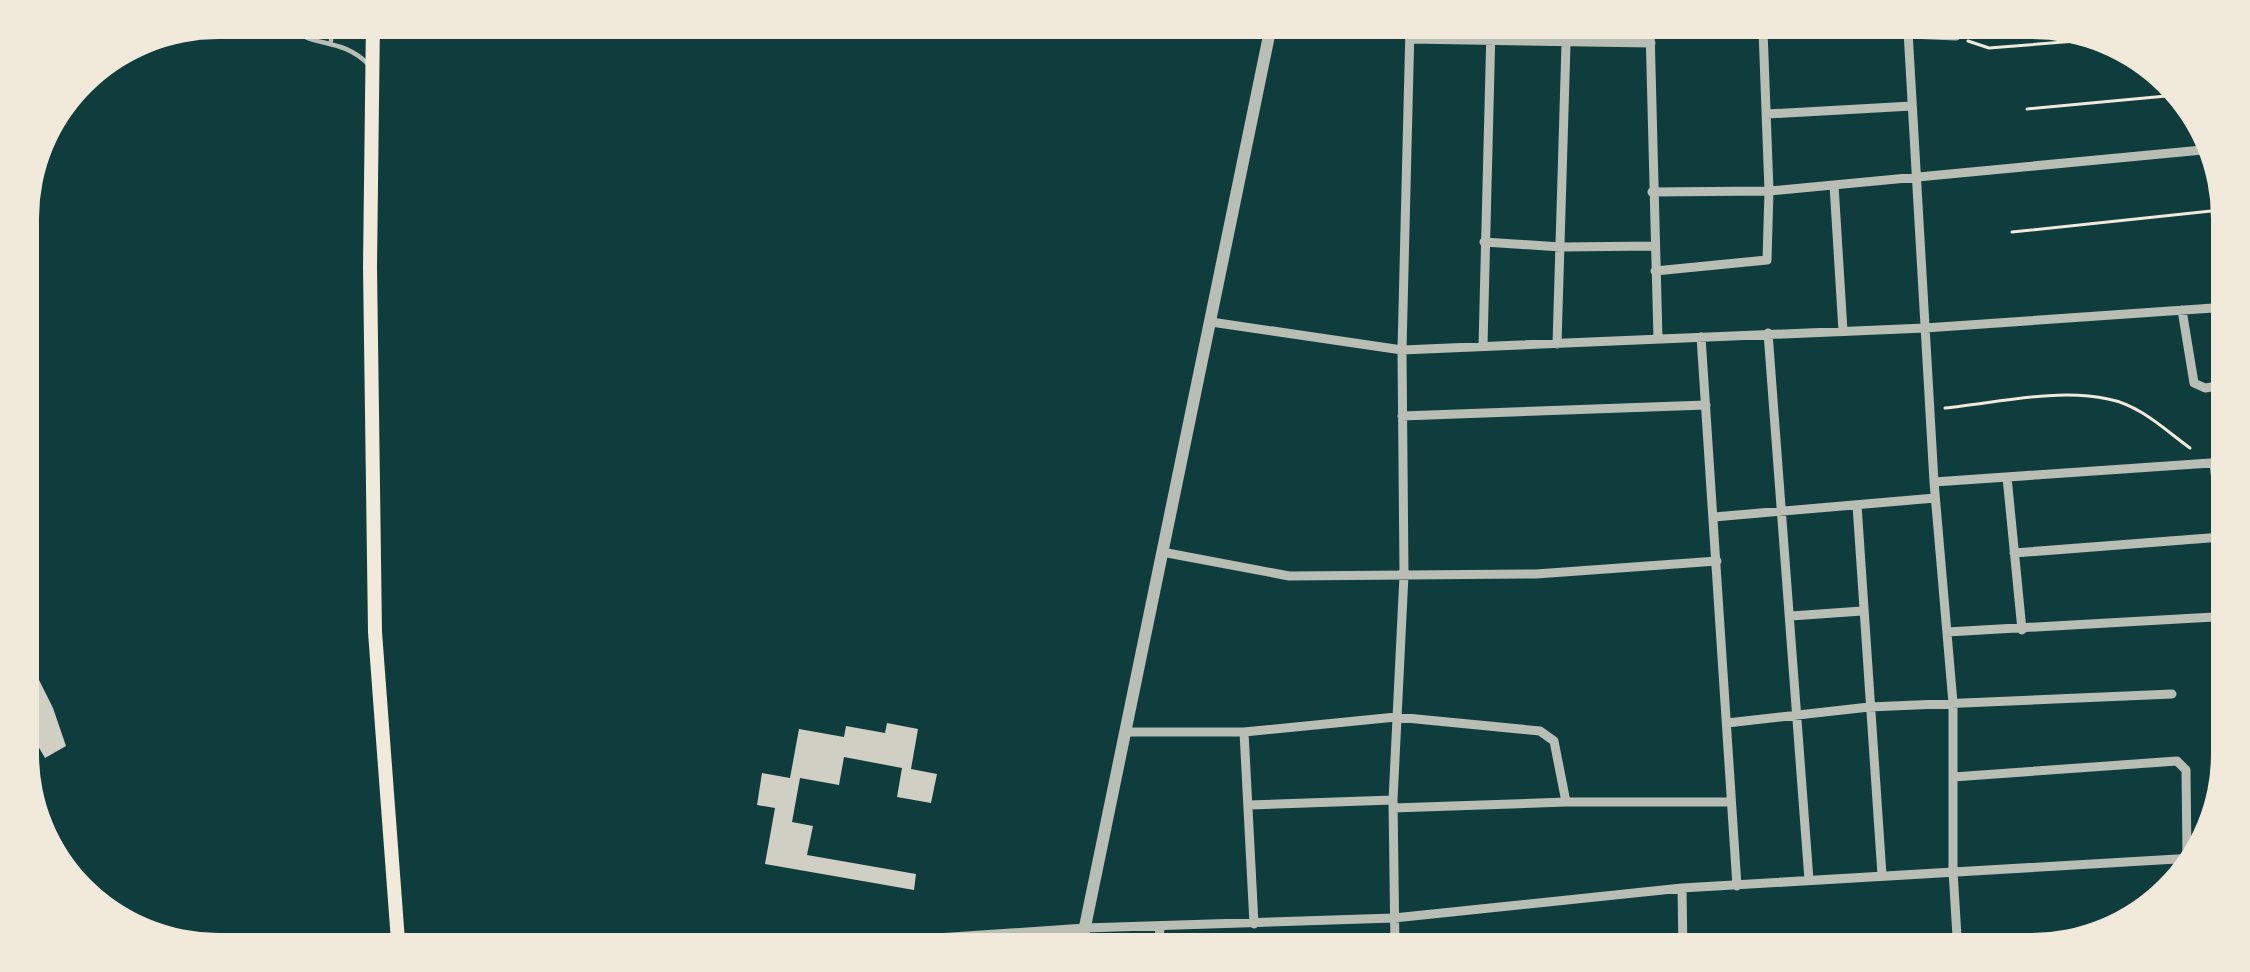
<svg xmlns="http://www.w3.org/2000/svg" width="2250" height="972" viewBox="0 0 2250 972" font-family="'Alegreya Sans',sans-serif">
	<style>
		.building { fill: #cfcfc3 }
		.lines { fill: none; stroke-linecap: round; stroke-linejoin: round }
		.path { stroke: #f1e9da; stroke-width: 3 }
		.service { stroke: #b8beb3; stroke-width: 4.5 }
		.minor { stroke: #b8beb3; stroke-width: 9 }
		.tertiary { stroke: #b8beb3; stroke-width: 12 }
		.secondary { stroke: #f1e9da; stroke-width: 14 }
	</style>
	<rect width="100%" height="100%" fill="#0f3d3e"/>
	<path class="building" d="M 21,644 L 53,708 L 66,746 L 45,758 L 21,717 Z
		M 887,723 L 918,729 L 911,769 L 937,774 L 931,803 L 897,797 L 902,768 L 844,757 L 839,785 L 800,778 L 792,822 L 813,826 L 807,855 L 916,874 L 914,890 L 765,864 L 775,808 L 757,805 L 762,773 L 790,778 L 799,729 L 844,737 L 846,726 L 885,733 Z"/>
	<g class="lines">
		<path class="path" d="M 1968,41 L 1989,48 L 2114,38
			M 2027,109 L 2188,94
			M 2012,232 L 2230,209
			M 1945,408 C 1996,403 2057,388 2108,399 C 2140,405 2165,430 2190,448"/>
		<path class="service" d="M 296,19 L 295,31 C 315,47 343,38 369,65
			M 308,37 L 310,19
			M 331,41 L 332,19
			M 21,589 L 34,600"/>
		<path class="minor" d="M 1650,29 L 1658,339
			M 1908,31 L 1934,482 L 1953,703 L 1953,871 L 1958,953
			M 1909,34 L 1956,36 L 1957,32
			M 1410,39 L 1651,43
			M 73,94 L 117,56
			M 1767,114 L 1912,106
			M 1834,185 L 1843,331
			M 1652,192 L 1769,191 L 2213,149
			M 1484,242 L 1561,247 L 1654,246
			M 1655,271 L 1767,260 L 1769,191 L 1763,30
			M 2182,310 L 2194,383 L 2205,388 L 2226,385
			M 1211,322 L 1402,350 L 1925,328 L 2228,307
			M 1768,333 L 1809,880
			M 1701,337 L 1737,886
			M 1557,344 L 1566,44
			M 1483,346 L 1491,28
			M 1402,416 L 1706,405
			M 2214,463 L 2223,546
			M 2007,477 L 2022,630
			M 1934,482 L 2225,462
			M 1857,505 L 1882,875
			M 1714,517 L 1935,498
			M 1162,552 L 1289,576 L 1536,574 L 1717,561
			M 2014,553 L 2222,537
			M 1791,616 L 1862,611
			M 1947,632 L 2214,617 L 2222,612
			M 1727,723 L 1869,707 L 2172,694
			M 1126,732 L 1244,732 L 1396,717 L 1540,731 L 1554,741 L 1566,802
			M 1244,732 L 1254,924
			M 1953,777 L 2177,761 L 2186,770 L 2187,858
			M 1249,805 L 1393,800
			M 1393,808 L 1566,802 L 1731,802
			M 1682,888 L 1683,951
			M 848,944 L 1085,928 L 1394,918 L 1682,888 L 2194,858
			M 1158,947 L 1160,928
			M 1395,949 L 1393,800 L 1404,575 L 1402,350 L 1410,27"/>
		<path class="tertiary" d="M 1081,946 L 1271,26"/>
		<path class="secondary" d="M 373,19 L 370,267 L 375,632 L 398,941"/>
	</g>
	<path d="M0 0H2250V972H0ZM218 39H2032A179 179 0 0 1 2211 218V754A179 179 0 0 1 2032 933H218A179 179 0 0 1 39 754V218A179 179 0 0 1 218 39Z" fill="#f1e9da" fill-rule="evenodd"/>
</svg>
